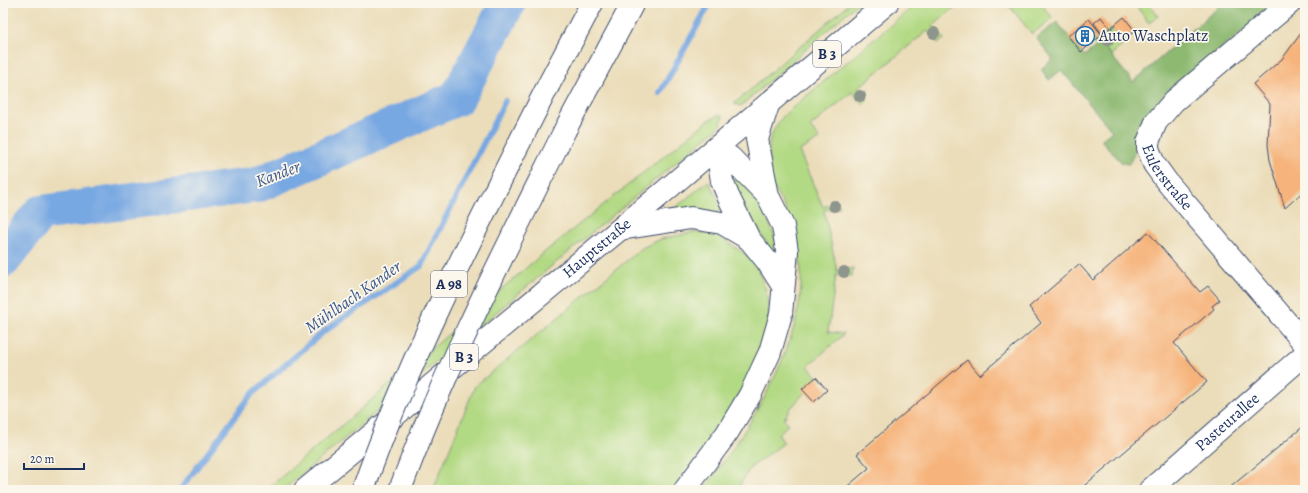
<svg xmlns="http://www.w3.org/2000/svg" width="1308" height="493" viewBox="0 0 1308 493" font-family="Alegreya,serif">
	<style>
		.green { fill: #b2d983; stroke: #668470 }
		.forest { fill: #8db971; stroke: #547468 }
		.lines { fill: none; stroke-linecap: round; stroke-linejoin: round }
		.stream { stroke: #78a8e2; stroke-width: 6 }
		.river { stroke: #78a8e2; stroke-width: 36 }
		.building { fill: #f6b47c }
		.minor-casing { stroke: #3a496c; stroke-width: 24 }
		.major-casing { stroke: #3a496c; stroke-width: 24 }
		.highway-casing { stroke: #3a496c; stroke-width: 24 }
		.minor { stroke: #fff; stroke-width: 22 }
		.major { stroke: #fff; stroke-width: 22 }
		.highway { stroke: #fff; stroke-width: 22 }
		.highway-bridge-casing { stroke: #3a496c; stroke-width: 24; stroke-linecap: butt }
		.highway-bridge { stroke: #fff; stroke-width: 22 }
		.tree { fill: #8e958c }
		.labels { text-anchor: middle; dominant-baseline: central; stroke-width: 3.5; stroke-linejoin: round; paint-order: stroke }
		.shield { fill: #fbf7ec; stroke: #5e6b89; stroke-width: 1 }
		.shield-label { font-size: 15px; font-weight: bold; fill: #1b2f5e }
		.poi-label { font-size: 16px; fill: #1b2f5e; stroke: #fbf7ec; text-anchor: start }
		.street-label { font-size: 16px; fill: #1b2f5e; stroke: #fbf7ec }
		.water-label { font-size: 17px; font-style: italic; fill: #3c598c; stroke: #fbf7ec }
	</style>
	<rect width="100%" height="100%" fill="#fbf7ec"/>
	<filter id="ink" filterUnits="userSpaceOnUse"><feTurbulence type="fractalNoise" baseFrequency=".025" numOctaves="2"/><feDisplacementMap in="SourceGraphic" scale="8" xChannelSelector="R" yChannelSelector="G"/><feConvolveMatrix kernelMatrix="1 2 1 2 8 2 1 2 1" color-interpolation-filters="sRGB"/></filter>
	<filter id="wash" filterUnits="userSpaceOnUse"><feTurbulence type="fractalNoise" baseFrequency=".012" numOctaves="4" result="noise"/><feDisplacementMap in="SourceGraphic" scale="16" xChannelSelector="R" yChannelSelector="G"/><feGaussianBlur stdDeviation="0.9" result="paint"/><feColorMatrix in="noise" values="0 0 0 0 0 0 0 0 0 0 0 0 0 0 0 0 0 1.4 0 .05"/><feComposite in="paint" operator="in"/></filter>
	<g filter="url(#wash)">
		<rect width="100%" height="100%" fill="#ebddb9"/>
		<path class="green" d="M 850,3 L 858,3 L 741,106 L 734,104 Z
			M 917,3 L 960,3 L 933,26 L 944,39 L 938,43 L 927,31 L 858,88 L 867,101 L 863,104 L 852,92 L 810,127 L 820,139 L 799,151 L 823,207 L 837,202 L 840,207 L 824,210 L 837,271 L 853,268 L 852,276 L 836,275 L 828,332 L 844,334 L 808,366 L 818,378 L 789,410 L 784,419 L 788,425 L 778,434 L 784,443 L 750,468 L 737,490 L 703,490 C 743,437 792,364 800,297 C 804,272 798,240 789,217 C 784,204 776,194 771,181 C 769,176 770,169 769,163 C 768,139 770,133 785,114 Z
			M 1007,3 L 1040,3 L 1053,18 L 1032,34 Z
			M 1134,3 L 1148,3 L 1158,16 L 1149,23 Z
			M 1111,29 L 1124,44 L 1111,55 L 1101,43 L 1097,46 L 1094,42 Z
			M 718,115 L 723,116 L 721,125 L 283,490 L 266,490 L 546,251 L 709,120 Z
			M 732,175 C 740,178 743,183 748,189 C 765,210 773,230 781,256 L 776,258 L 735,192 Z
			M 707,182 L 709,182 L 725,213 L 676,209 L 676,207 Z
			M 694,232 L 717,235 L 748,256 L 756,265 L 766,291 L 769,312 L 768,327 L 748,378 L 727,416 L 674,490 L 433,490 L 475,386 L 642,248 L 661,239 Z"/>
		<path class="forest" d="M 1223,3 L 1277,3 L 1165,95 L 1151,109 L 1142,123 L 1136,150 L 1129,164 L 1122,163 L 1101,140 L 1112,131 L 1061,70 L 1049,80 L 1041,69 L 1053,59 L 1036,38 L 1057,22 L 1084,56 L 1101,43 L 1133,82 Z"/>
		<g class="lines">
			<path class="stream" d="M 660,93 L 710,3
				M 180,490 L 252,394 L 323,332 L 421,266 L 505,101"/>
			<path class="river" d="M 3,260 L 40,213 L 257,185 L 457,98 L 508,3"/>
		</g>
		<g id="blocks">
			<path class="building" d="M 1101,17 L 1110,28 L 1102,34 L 1094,23 Z
				M 1124,17 L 1135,31 L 1122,41 L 1111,28 Z
				M 1089,19 L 1102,35 L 1081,52 L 1068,36 Z
				M 1305,28 L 1305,190 L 1285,208 L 1270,160 L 1268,145 L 1270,104 L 1253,84 L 1282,59 Z
				M 1148,232 L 1200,292 L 1208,286 L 1220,300 L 1212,306 L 1214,309 L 1174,343 L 1207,382 L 1079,490 L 843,490 L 869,468 L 857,454 L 967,360 L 980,375 L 1041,323 L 1029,307 L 1079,264 L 1093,280 Z
				M 816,377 L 827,390 L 814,402 L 802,389 Z
				M 1305,425 L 1305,490 L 1227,490 Z"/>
		</g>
	</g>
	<g filter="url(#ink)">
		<use href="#blocks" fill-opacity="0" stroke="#3a496c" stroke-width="1"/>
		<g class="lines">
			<defs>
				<g id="minor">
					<path id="s1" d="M 1290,3 L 1174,101 L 1156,122 L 1148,142 L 1148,148 L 1154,164 L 1167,182 L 1305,344"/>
					<path id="s2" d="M 1150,490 L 1305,354"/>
				</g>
				<g id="major">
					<path id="s3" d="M 305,490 L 620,229 L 887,3"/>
				</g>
				<path id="highway" d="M 549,84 L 592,3
					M 566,128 L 633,3
					M 717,148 L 722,181 L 728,196 L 749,239 L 767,261 L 783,286
					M 717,148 L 731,158 L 768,196
					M 620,229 L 691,218 L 722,223 L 749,239
					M 685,490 L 727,433 L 750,395 L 770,352 L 781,314 L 787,251 L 783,226 L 768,196 L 757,139 L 768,105"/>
			</defs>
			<use href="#minor" class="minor-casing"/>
			<use href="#major" class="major-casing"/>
			<use href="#highway" class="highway-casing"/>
			<use href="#minor" class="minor"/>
			<use href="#major" class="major"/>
			<use href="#highway" class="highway"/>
			<defs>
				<path id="highway-bridge" d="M 363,490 C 412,350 482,217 549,84
					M 400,490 C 446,365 507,247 566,128"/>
			</defs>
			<use href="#highway-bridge" class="highway-bridge-casing"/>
			<use href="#highway-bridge" class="highway-bridge"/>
		</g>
		<g class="tree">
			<circle cx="934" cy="33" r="6"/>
			<circle cx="1108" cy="40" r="6"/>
			<circle cx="860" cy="96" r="6"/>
			<circle cx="834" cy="206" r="6"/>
			<circle cx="844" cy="272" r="6"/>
		</g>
	</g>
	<defs>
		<symbol id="building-ring" viewBox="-11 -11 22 22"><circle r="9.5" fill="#fbf7ec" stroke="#1f6fb2" stroke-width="1.5"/><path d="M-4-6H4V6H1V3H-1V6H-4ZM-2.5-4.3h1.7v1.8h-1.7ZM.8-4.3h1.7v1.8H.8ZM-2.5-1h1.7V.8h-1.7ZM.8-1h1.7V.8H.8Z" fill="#1f6fb2"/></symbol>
	</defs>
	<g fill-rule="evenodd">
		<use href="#building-ring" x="1074" y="25" width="22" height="22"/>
	</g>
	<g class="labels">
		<g class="shield">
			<rect x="813" y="41" width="28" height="26" rx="3"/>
			<rect x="431" y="271" width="36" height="26" rx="3"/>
			<rect x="450" y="344" width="28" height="26" rx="3"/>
		</g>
		<g class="shield-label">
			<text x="827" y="54">B 3</text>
			<text x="449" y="284">A 98</text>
			<text x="464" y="357">B 3</text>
		</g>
		<g class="poi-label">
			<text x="1099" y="36">Auto Waschplatz</text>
		</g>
		<g class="street-label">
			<text stroke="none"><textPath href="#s1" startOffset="242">Eulerstraße</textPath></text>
			<text stroke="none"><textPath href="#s3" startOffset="379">Hauptstraße</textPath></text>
			<text stroke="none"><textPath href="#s2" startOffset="103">Pasteurallee</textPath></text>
		</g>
		<g class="water-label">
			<text transform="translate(278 174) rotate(-21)">Kander</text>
			<text transform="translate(353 297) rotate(-35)">Mühlbach Kander</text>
		</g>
	</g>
	<rect width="1308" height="493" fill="none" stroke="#fbf7ec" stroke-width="16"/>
	<path d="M24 463v6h60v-6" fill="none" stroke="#1b2f5e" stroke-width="2"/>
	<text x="30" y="463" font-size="12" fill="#1b2f5e" stroke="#fbf7ec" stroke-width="3" paint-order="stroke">20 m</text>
</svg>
